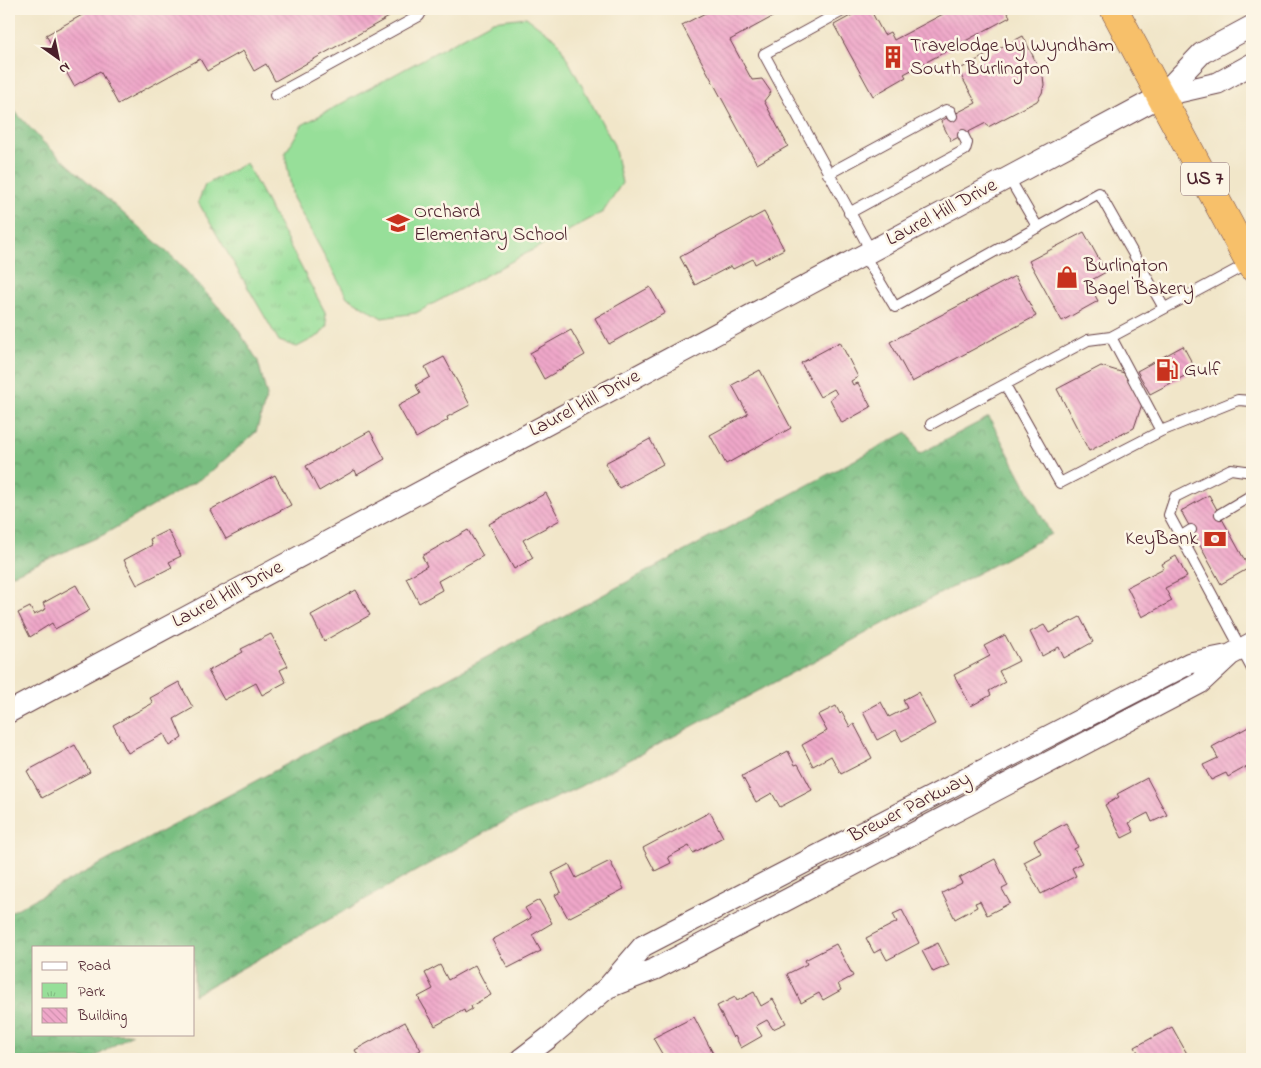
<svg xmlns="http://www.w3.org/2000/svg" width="1261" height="1068" viewBox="0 0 1261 1068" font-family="'Indie Flower',sans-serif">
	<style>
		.forest { fill: url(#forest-crowns); stroke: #626e56 }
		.park { fill: url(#park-tufts); stroke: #707f62 }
		.pitch { fill: #97df99; stroke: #707f62 }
		.building { fill: url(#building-back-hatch) }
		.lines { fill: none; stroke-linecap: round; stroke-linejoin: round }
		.lane-casing { stroke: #633d43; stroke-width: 12 }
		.street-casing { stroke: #633d43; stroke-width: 23 }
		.highway-casing { stroke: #633d43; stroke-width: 29 }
		.lane { stroke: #fff; stroke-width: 10 }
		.street { stroke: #fff; stroke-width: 21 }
		.highway { stroke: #f7c06b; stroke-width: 28 }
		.labels { text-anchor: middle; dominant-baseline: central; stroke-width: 5; stroke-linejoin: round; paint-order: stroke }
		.shield { fill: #fcf5e5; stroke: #7f5f63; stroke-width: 1 }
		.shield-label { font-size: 19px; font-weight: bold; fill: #4a1f2b }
		.poi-label { font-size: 20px; fill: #4a1f2b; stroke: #fcf5e5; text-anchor: start }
		.street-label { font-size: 20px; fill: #4a1f2b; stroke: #fcf5e5 }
	</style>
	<defs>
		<pattern id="forest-crowns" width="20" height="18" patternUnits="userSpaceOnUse" patternTransform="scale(1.25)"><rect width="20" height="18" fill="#79be81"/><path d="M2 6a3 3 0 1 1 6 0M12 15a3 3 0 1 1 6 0" fill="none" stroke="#659a6a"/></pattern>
		<pattern id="park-tufts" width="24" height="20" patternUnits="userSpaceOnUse" patternTransform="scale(1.25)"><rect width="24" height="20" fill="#97df99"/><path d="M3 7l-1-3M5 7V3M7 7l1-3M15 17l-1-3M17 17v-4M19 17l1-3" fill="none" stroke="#84bf84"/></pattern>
		<pattern id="building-back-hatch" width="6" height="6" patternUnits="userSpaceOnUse" patternTransform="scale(1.25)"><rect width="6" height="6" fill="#efa7c9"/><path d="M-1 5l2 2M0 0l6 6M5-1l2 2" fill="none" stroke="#ce8fad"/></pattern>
	</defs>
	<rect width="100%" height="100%" fill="#fcf5e5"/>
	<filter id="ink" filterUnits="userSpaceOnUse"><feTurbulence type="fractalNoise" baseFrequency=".02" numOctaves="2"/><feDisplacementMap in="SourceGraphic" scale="10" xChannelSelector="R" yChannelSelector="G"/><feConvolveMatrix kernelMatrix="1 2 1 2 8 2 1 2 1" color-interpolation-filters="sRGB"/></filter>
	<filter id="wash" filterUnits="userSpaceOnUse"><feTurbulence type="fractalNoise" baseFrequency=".0096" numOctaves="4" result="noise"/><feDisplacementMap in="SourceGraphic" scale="20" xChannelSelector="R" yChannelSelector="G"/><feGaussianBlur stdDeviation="1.12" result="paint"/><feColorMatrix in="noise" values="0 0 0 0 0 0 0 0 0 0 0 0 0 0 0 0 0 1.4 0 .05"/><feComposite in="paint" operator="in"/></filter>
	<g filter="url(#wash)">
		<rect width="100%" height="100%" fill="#f1e6c9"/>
		<path class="forest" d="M 9,105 L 43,142 L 177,261 L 235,325 L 258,361 L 267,396 L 256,432 L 207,475 L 103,535 L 9,576 Z
			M 989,417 L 1051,534 L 579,787 L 509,819 L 194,995 L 194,947 L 34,947 L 34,1034 L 132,1034 L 92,1059 L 9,1059 L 9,913 L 907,432 L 919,454 Z"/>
		<path class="park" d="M 246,163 L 325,312 L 327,325 L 320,335 L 297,347 L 279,341 L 198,202 L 205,185 Z"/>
		<path class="pitch" d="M 526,17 L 557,40 L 614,145 L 622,183 L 603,212 L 416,313 L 382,318 L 347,297 L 293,198 L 285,154 L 302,125 L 493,21 Z"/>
		<g id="blocks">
			<path class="building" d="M 93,9 L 384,9 L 389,17 L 275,81 L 266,64 L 254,71 L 243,51 L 207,71 L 200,59 L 118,104 L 100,71 L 74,86 L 46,35 Z
				M 713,9 L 787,9 L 730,40 L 752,80 L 762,79 L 771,92 L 764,101 L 788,146 L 757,164 L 682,25 Z
				M 863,9 L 870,9 L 884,35 L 890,32 L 894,40 L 943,14 L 940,9 L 1006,9 L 1010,17 L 904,74 L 906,77 L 873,96 L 834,25 Z
				M 1023,36 L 1043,76 L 1044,85 L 1042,93 L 1037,101 L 988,127 L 986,123 L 951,141 L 941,121 L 976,103 L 958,70 Z
				M 764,212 L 784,249 L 755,264 L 753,259 L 733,269 L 731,266 L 695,285 L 680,257 Z
				M 1084,232 L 1106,272 L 1088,282 L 1098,301 L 1062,321 L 1029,261 Z
				M 1015,276 L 1036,316 L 912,382 L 890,342 Z
				M 650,287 L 665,313 L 609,344 L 595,318 Z
				M 571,330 L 585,355 L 544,379 L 530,353 Z
				M 840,342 L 858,377 L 851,381 L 853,385 L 858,383 L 871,407 L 842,423 L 830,399 L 837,394 L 834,389 L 820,397 L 801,363 Z
				M 1183,346 L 1196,370 L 1150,394 L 1137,371 Z
				M 444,357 L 470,405 L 447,417 L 448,420 L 416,438 L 398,406 L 420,394 L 416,385 L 430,377 L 425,367 Z
				M 1101,366 L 1124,373 L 1142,404 L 1134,428 L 1089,451 L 1057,389 Z
				M 760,370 L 791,428 L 726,464 L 710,435 L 748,414 L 732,385 Z
				M 370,431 L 385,459 L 357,475 L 355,470 L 319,491 L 306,466 Z
				M 650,439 L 663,464 L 619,488 L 605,463 Z
				M 275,475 L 291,505 L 226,539 L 210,510 Z
				M 546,493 L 560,520 L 523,540 L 533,558 L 514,569 L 489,524 Z
				M 1209,495 L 1249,568 L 1221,584 L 1181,511 Z
				M 168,530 L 181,556 L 169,562 L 172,567 L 137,585 L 124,560 L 152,545 L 150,539 Z
				M 468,530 L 483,556 L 438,581 L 442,590 L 419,603 L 406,578 L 427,566 L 422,556 Z
				M 1176,556 L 1187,577 L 1165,588 L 1172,601 L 1142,617 L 1127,587 L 1164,568 L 1162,564 Z
				M 76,585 L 90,610 L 55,629 L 52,623 L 30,637 L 18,613 L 30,607 L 34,615 L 46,609 L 43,603 Z
				M 356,590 L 370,615 L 324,641 L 311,615 Z
				M 1080,617 L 1093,642 L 1064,658 L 1059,647 L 1042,656 L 1030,632 L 1044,625 L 1049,633 Z
				M 271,634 L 288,666 L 280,670 L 286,682 L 262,695 L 256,683 L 224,700 L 208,671 L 243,652 L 241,649 Z
				M 1005,635 L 1019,661 L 999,671 L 1005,682 L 989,691 L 991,695 L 971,706 L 954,675 L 990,656 L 984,646 Z
				M 179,682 L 193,708 L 174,719 L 182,738 L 170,746 L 164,734 L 128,753 L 113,725 L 153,703 L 150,698 Z
				M 918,692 L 935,724 L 902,741 L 896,730 L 877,740 L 863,712 L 881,702 L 889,717 L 907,708 L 903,700 Z
				M 836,706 L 840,714 L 842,712 L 850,727 L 854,724 L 872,758 L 841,774 L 831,756 L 813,766 L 802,745 L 827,731 L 818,715 Z
				M 1252,725 L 1252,779 L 1246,767 L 1228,777 L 1226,773 L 1211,780 L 1203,765 L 1218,758 L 1212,747 Z
				M 75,745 L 90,772 L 42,798 L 27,771 Z
				M 788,751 L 795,765 L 798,764 L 812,790 L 780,807 L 772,793 L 756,802 L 742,776 Z
				M 1147,778 L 1167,815 L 1152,822 L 1148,813 L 1129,823 L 1134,832 L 1122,838 L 1105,805 L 1119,797 L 1117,794 Z
				M 710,812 L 723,837 L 693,853 L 689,846 L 668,857 L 671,863 L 655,871 L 643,848 Z
				M 1066,823 L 1078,847 L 1074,849 L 1082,863 L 1072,868 L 1076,876 L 1041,894 L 1024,862 L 1041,853 L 1034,840 Z
				M 995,859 L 1008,886 L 1002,889 L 1010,903 L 987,915 L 980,901 L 975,903 L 977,907 L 955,919 L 942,893 L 962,883 L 959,878 Z
				M 610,861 L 624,889 L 568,918 L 555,895 L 561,892 L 552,873 L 569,864 L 576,878 Z
				M 539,900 L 552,923 L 532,935 L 541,951 L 508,968 L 492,940 L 531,918 L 525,908 Z
				M 902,910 L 919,943 L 887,960 L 881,949 L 874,953 L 866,938 L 897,922 L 893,914 Z
				M 938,943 L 949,965 L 933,972 L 922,951 Z
				M 836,944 L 853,976 L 838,984 L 841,990 L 823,1000 L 819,993 L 801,1003 L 787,974 L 807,964 L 805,960 Z
				M 440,965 L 448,980 L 475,965 L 491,995 L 471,1006 L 472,1009 L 465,1013 L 464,1010 L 435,1026 L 418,997 L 433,989 L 425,973 Z
				M 754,992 L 761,1006 L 773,999 L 786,1023 L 773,1029 L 767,1020 L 756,1026 L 762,1036 L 741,1048 L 735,1036 L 733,1038 L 717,1006 L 735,997 L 737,1001 Z
				M 694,1017 L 716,1059 L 689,1059 L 688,1056 L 682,1059 L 665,1059 L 653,1038 Z
				M 405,1022 L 421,1050 L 404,1059 L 360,1059 L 355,1050 Z
				M 1172,1027 L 1190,1059 L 1142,1059 L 1135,1047 Z"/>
		</g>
	</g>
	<g filter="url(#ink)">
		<use href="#blocks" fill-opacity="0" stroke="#633d43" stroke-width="1"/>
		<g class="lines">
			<defs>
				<path id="lane" d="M 846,9 L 764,54 L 871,251
					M 275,95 L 419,16 L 423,9
					M 828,174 L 946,110 L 950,111 L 952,116
					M 1009,178 L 1038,228
					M 849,213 L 965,150 L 967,143 L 963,135
					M 864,255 L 895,307 L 1099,193 L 1164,308
					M 1249,263 L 1111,337 L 1161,431 L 1238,400 L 1252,401
					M 1005,385 L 1060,483 L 1161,431
					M 931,424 L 1088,340 L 1111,337
					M 1252,472 L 1231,469 L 1175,497 L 1169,515 L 1252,669
					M 1220,514 L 1252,495
					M 1180,537 L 1191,530"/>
				<path id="street" d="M 1161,96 L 1202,53 L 1252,26
					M 9,712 L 1161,96 L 1218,83 L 1252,64
					M 609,987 L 655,969 L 1200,683 L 1230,655
					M 521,1059 L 551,1036 L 607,988 L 643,946 L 1190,663 L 1230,655 L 1252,643"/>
				<path id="highway" d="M 1114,9 L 1252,267"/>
			</defs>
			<use href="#lane" class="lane-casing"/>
			<use href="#street" class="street-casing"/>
			<use href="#highway" class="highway-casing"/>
			<use href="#lane" class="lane"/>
			<use href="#street" class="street"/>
			<use href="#highway" class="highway"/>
		</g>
	</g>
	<defs>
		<symbol id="building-bare" viewBox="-9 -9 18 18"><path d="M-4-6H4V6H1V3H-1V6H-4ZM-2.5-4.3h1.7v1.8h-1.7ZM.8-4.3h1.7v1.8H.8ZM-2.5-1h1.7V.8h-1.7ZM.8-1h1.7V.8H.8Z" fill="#c8321e" stroke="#fcf5e5" stroke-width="2.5" paint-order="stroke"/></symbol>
		<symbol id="school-bare" viewBox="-9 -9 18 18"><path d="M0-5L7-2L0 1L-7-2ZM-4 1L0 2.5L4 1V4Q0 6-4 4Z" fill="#c8321e" stroke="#fcf5e5" stroke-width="2.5" paint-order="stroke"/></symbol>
		<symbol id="shop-bare" viewBox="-9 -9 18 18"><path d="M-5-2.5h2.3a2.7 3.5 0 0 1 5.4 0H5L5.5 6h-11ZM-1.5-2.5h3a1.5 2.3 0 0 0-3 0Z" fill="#c8321e" stroke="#fcf5e5" stroke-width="2.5" paint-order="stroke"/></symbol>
		<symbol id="fuel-bare" viewBox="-9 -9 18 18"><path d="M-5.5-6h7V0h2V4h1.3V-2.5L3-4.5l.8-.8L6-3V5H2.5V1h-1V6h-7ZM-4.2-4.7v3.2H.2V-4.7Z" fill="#c8321e" stroke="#fcf5e5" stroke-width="2.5" paint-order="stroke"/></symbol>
		<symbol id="bank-bare" viewBox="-9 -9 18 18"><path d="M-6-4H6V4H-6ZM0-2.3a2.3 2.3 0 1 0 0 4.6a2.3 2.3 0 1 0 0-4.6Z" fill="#c8321e" stroke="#fcf5e5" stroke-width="2.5" paint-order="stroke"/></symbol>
	</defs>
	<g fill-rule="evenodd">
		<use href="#building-bare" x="877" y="41" width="32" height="32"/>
		<use href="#school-bare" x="382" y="207" width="32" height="32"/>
		<use href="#shop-bare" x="1051" y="261" width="32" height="32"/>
		<use href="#fuel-bare" x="1151" y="354" width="32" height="32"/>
		<use href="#bank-bare" x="1199" y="523" width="32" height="32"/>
	</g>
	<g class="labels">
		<rect class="shield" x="1181" y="162.5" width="48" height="33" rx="4"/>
		<g class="shield-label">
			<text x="1205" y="179">US 7</text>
		</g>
		<g class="poi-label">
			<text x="910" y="46">Travelodge by Wyndham<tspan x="910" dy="23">South Burlington</tspan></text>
			<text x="414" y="212">Orchard<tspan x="414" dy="23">Elementary School</tspan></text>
			<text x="1084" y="266">Burlington<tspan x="1084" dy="23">Bagel Bakery</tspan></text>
			<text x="1184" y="370">Gulf</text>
			<text x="1198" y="539" text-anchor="end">KeyBank</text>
		</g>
		<g class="street-label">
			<text transform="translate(942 213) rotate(-28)">Laurel Hill Drive</text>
			<text transform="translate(585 404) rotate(-28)">Laurel Hill Drive</text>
			<text transform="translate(228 595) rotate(-28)">Laurel Hill Drive</text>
			<text transform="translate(910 808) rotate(-27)">Brewer Parkway</text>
		</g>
	</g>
	<rect width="1261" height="1068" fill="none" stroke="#fcf5e5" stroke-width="30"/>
	<rect x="32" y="946" width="162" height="90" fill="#fcf5e5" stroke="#b59f9b"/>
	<rect x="42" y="962" width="25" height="8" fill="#ffffff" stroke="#b59f9b"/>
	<text x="78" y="970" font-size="15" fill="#4a1f2b">Road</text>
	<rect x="42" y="983" width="25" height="15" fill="url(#park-tufts)" stroke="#b59f9b"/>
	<text x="78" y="996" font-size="15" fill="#4a1f2b">Park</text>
	<rect x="42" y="1008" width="25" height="15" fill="url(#building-back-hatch)" stroke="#b59f9b"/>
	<text x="78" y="1020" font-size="15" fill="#4a1f2b">Building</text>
	<g transform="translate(58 58) rotate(147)" stroke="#fcf5e5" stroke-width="4" paint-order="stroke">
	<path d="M0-4L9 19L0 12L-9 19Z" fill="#4a1f2b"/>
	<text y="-8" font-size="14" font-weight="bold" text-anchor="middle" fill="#4a1f2b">N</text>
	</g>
</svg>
